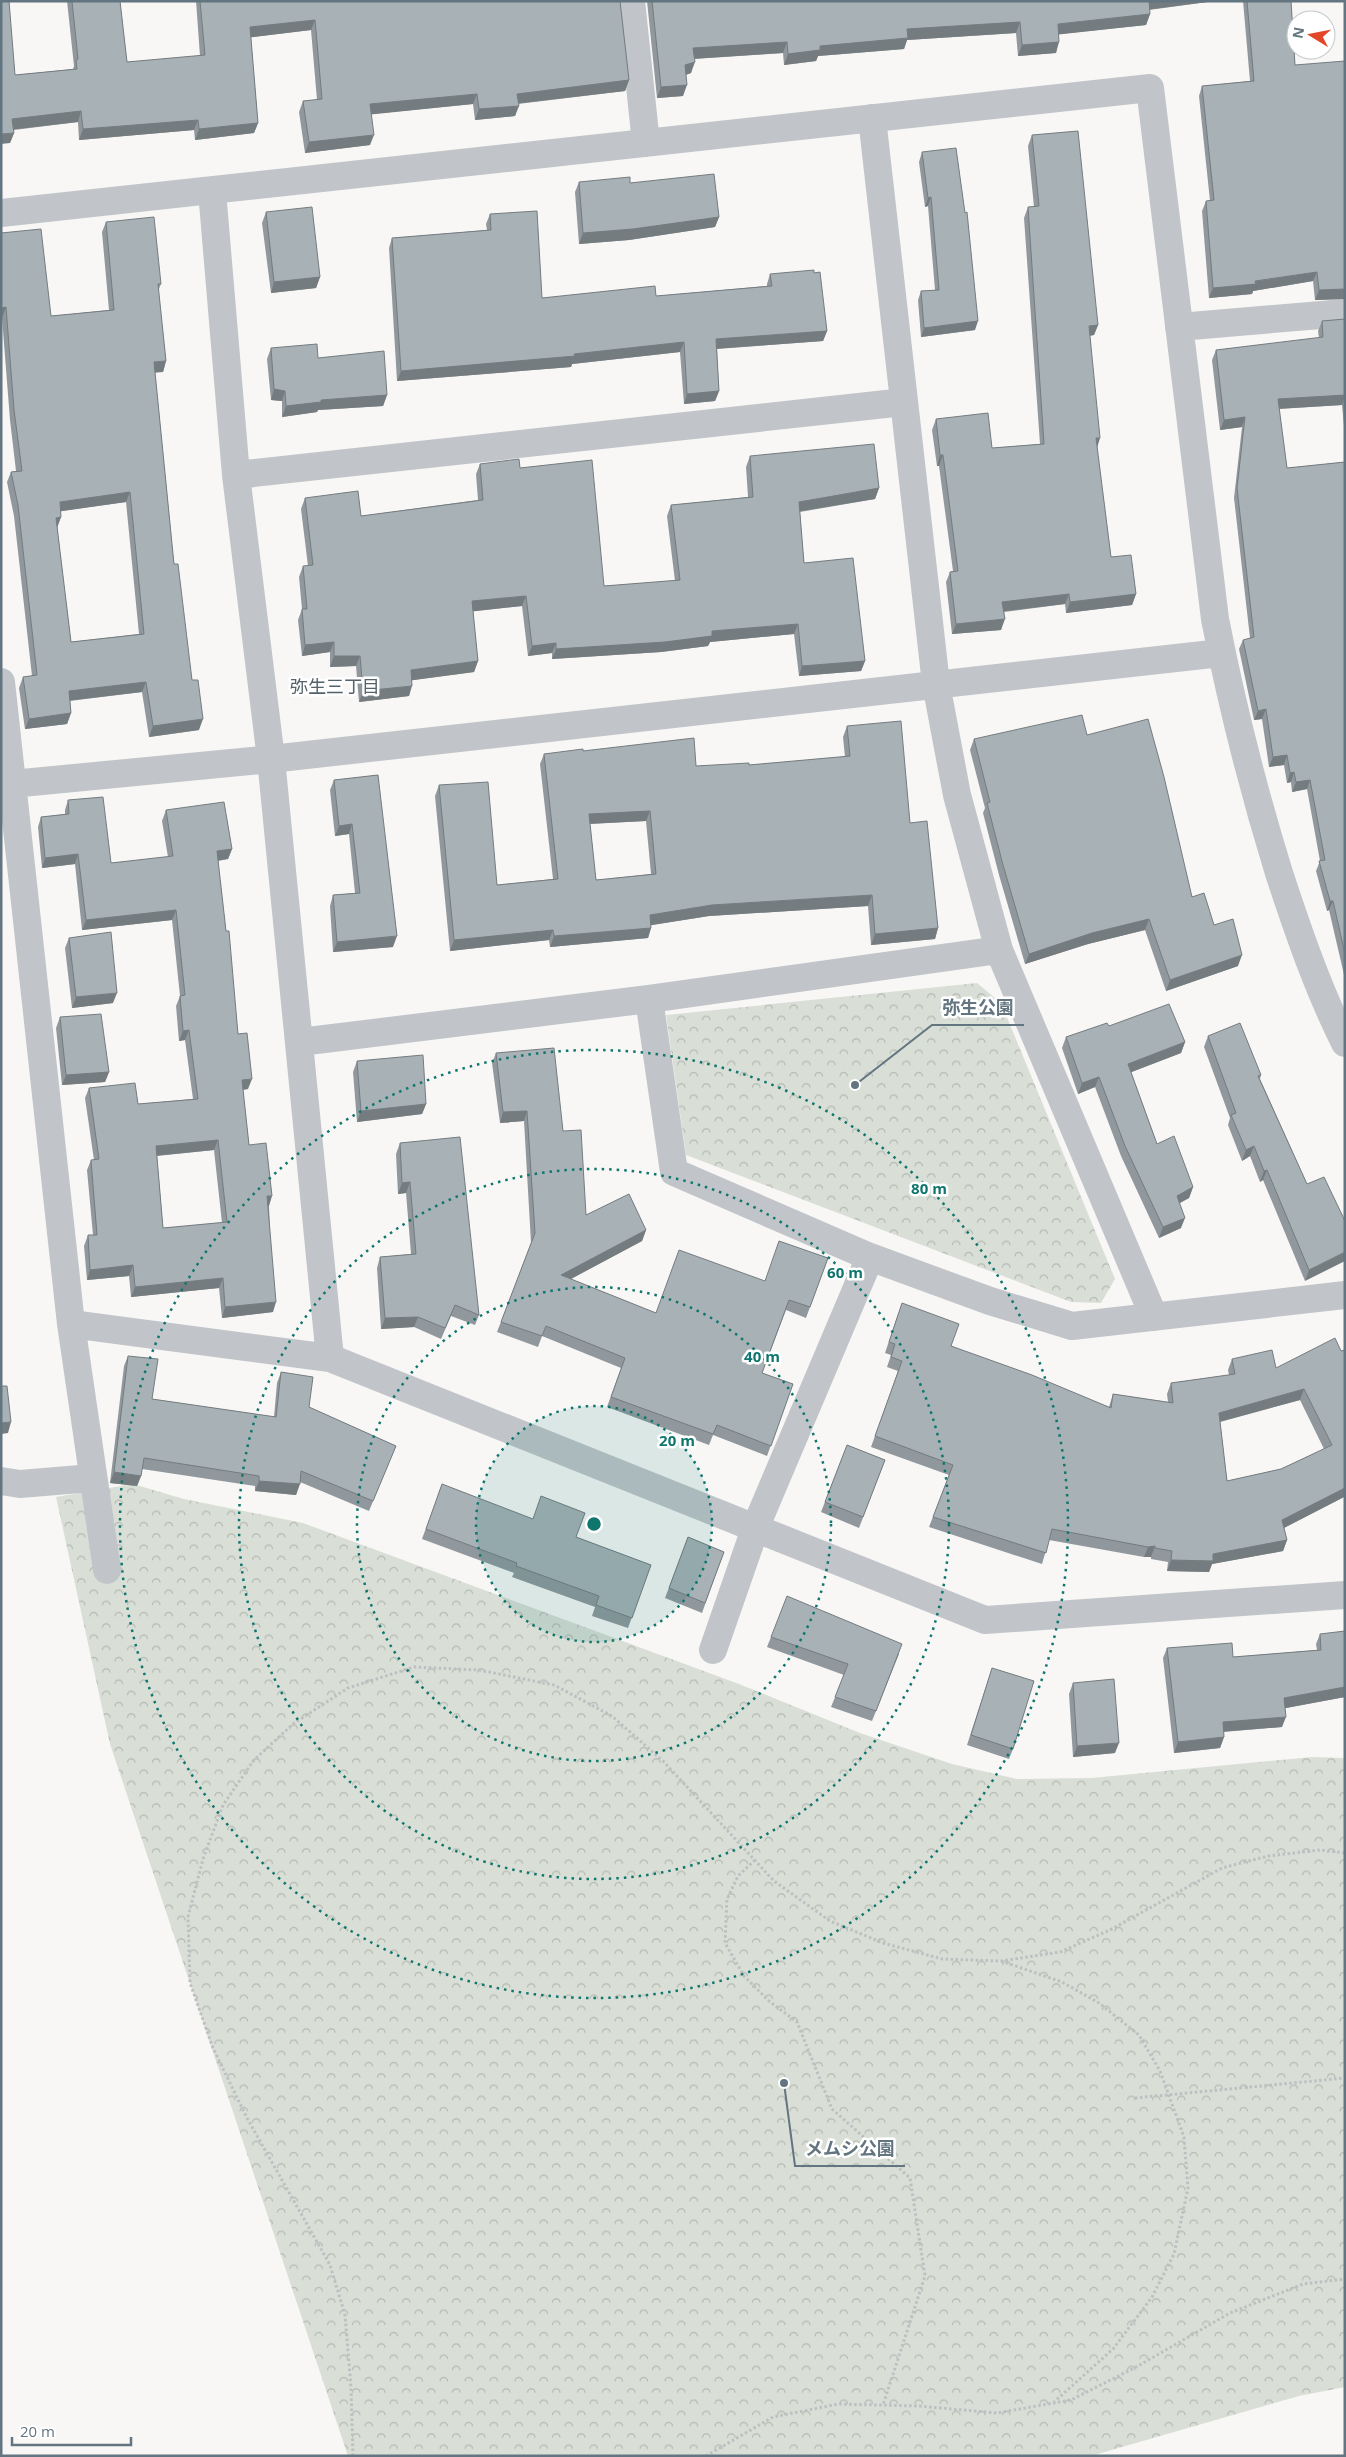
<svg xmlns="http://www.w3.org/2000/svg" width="1346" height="2457" viewBox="0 0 1346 2457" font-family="'Open Sans','Noto Sans JP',sans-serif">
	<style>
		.forest { fill: url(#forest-crowns) }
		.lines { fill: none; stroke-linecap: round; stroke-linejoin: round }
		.path { stroke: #bdc0c2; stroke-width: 3; stroke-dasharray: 2.5 2.5; stroke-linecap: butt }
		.minor { stroke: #c1c5c9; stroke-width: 28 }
		.wall { fill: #90989d; fill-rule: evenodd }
		.shaded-wall { fill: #757c7f }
		.building { fill: #a7b1b6; stroke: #757c7f; fill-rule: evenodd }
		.ring { fill: none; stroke: #0f766e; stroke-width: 2.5; stroke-dasharray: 2.5 5 }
		.labels { text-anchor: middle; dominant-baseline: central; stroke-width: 5; stroke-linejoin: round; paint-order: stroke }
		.neighbourhood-label { font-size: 18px; fill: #54626b; stroke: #fff }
		.centre { fill: #0f766e; stroke: #fff; stroke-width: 2.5 }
		.ring-label { font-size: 15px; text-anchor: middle; font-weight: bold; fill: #0f766e; stroke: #fff; stroke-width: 5; stroke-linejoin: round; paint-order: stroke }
		.leader { fill: none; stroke: #637580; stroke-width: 2 }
		.callout-dot { fill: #637580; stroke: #fff; stroke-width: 2 }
		.callout-label { font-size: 18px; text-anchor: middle; font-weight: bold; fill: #637580; stroke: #fff; stroke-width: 5; stroke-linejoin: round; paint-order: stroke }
	</style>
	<defs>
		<pattern id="forest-crowns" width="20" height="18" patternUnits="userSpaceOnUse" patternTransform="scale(1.25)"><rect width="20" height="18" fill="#d9dfd6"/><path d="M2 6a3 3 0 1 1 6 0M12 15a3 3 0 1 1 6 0" fill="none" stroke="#b4b9b3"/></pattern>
	</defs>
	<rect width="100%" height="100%" fill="#f8f7f5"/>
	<path class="forest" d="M 977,983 L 1001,1003 L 1115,1279 L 1101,1303 L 1071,1302 L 686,1155 L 666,1015 Z
		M 133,1484 L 184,1499 L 303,1523 L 739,1684 L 860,1733 L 952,1764 L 1017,1779 L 1091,1778 L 1312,1757 L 1345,1758 L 1345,2387 L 1299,2396 L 1091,2456 L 348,2456 L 110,1744 L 56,1497 Z"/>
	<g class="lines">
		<path class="path" d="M 755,1860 L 738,1876 L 727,1899 L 725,1943 L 744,1976 L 769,2001 L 797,2022 L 832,2109 L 910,2178 L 925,2276 L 883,2405
			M 1001,1961 L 1062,1982 L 1099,2003 L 1139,2035 L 1160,2071 L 1184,2137 L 1188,2188 L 1174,2254 L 1152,2297 L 1113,2349 L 1054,2402
			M 1135,2098 L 1345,2078
			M 353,2456 L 351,2388 L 345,2315 L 330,2265 L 247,2118 L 213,2048 L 190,1983 L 188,1917 L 203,1859 L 223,1805 L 254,1760 L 293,1724 L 348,1688 L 414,1667 L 479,1670 L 554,1685 L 612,1716 L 664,1762 L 774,1881 L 830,1921 L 883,1943 L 942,1959 L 1001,1961 L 1060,1952 L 1110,1930 L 1222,1868 L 1268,1856 L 1320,1850 L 1345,1853
			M 706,2456 L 773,2417 L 838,2404 L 918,2406 L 997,2413 L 1071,2400 L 1138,2366 L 1230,2313 L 1303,2284 L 1345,2279"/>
		<path class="minor" d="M 631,1 L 646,143
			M 872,118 L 936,684 L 957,795 L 999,950 L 1154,1317
			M 212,191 L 236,475 L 271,759 L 330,1358
			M 1,213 L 1150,88 L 1215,619 C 1232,706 1253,789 1279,873 C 1298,931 1318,989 1345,1043
			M 1179,327 L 1345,313
			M 236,475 L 904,402
			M 1,682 L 71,1324 L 107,1570
			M 1,785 L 271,759 L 1221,653
			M 649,999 L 674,1172 L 870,1257 L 990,1301 L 1072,1326 L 1345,1295
			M 300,1042 L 649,999 L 999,950
			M 71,1324 L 330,1358 L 985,1620 L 1345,1595
			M 1,1481 L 20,1484 L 92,1478
			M 713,1650 L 756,1526 L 870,1257"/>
	</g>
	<path class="wall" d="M 67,1 L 120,1 L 127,62 L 200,56 L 196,1 L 620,1 L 629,80 L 625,91 L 518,104 L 515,116 L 475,120 L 473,104 L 371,114 L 370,145 L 305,153 L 299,112 L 303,101 L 317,100 L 311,30 L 251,37 L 258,123 L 254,133 L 195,140 L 194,130 L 79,140 L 78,122 L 14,130 L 14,133 L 10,143 L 15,75 L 73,69 L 74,66 Z
		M 647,1 L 1215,1 L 1149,10 L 1150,14 L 1146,25 L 1059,34 L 1056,53 L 1018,56 L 1016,33 L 907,40 L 904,49 L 818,56 L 816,61 L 784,65 L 783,53 L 694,59 L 691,73 L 686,75 L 683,96 L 657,98 Z
		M 1243,1 L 1291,1 L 1295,65 L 1345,299 L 1315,300 L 1313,281 L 1253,291 L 1252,294 L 1209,298 L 1202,211 L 1206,201 L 1210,201 L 1199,96 L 1202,86 L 1250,81 Z
		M 1032,135 L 1098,325 L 1094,335 L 1090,336 L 1097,447 L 1111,557 L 1136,594 L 1132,605 L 1066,613 L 1065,604 L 1004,612 L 1001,630 L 952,634 L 946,582 L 950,572 L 953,571 L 939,466 L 937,466 L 932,430 L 936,419 L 992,448 L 1040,444 L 1024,218 L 1028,207 L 1034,207 L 1028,146 Z
		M 922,152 L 975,330 L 921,337 L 918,300 L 921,291 L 935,290 L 928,206 L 925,207 L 919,162 Z
		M 579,182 L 630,183 L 719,217 L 715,227 L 629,240 L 579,244 L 575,192 Z
		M 266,212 L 320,277 L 316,288 L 271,293 L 262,223 Z
		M 490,214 L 542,298 L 656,296 L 767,286 L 767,284 L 770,274 L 827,331 L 823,341 L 717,349 L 719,391 L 715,401 L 684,404 L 680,352 L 572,364 L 571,367 L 397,381 L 389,248 L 392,238 L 487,230 L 486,224 Z
		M 106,222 L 161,284 L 158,291 L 166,361 L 163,372 L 155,372 L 174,564 L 199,730 L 149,737 L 142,692 L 70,701 L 71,713 L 67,724 L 25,729 L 19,688 L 23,677 L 32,676 L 14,516 L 7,482 L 11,472 L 16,471 L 10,420 L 2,318 L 1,233 L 51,316 L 109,310 L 102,232 ZM 126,502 L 139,634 L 71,642 L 57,527 L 61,517 L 60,511 Z
		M 1345,319 L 1345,437 L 1342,405 L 1279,409 L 1287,468 L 1345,462 L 1345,979 L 1329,910 L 1327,911 L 1316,871 L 1320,861 L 1307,789 L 1292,792 L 1291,782 L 1287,783 L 1284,765 L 1269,767 L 1262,719 L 1254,720 L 1239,649 L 1243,640 L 1250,638 L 1234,498 L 1242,427 L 1220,430 L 1212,360 L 1216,350 L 1319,338 L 1318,331 L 1322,321 Z
		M 271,348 L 318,358 L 387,395 L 383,406 L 318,410 L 317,412 L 282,417 L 282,401 L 271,400 L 267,359 Z
		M 750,456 L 879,488 L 875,499 L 800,512 L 804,563 L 865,661 L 861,671 L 799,676 L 794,634 L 710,642 L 708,646 L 661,652 L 552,659 L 552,653 L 528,656 L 522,606 L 473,611 L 478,661 L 474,672 L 412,680 L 409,696 L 359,702 L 356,666 L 330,667 L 330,652 L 302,656 L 298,620 L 302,609 L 299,577 L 303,566 L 308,566 L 301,509 L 305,498 L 361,516 L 478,500 L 476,474 L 480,464 L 520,468 L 604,586 L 675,581 L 667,516 L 671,505 L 748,497 L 746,467 Z
		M 847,726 L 910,823 L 938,928 L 935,939 L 871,945 L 868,906 L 709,916 L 651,925 L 651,928 L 648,938 L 550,947 L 549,940 L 450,951 L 435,796 L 439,785 L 497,885 L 553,879 L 540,764 L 544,754 L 583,751 L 696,766 L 749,765 L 845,757 L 843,737 ZM 646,821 L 651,874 L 596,880 L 590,824 Z
		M 1087,735 L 1192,897 L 1214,925 L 1238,966 L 1166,991 L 1145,930 L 1088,944 L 1025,964 L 999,875 L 983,813 L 985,808 L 970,750 L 974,739 Z
		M 378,775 L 393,947 L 333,952 L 330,906 L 333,895 L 355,893 L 349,834 L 335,836 L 330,790 L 334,780 Z
		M 68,800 L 111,863 L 168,857 L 162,821 L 166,810 L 232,849 L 228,859 L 218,861 L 238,1034 L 248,1089 L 243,1090 L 249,1145 L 269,1206 L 273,1312 L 222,1318 L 219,1288 L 131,1297 L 129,1276 L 87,1280 L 84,1246 L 88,1235 L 93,1235 L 87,1170 L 91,1160 L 94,1160 L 85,1098 L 89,1088 L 138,1104 L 193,1099 L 185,1040 L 179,1041 L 176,1006 L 180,996 L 172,920 L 82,930 L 75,864 L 42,868 L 38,827 L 41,817 L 65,814 L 65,810 ZM 214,1150 L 222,1223 L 163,1228 L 157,1156 Z
		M 69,938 L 113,1003 L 72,1008 L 65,948 Z
		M 60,1017 L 109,1072 L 105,1082 L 62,1085 L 56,1028 Z
		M 1109,1026 L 1185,1042 L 1181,1053 L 1131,1072 L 1157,1144 L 1193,1187 L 1189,1198 L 1179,1203 L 1181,1228 L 1159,1238 L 1121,1156 L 1095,1087 L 1078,1094 L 1062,1048 L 1066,1037 Z
		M 1208,1036 L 1261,1075 L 1260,1079 L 1307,1184 L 1345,1221 L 1305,1281 L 1263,1180 L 1260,1182 L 1250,1156 L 1242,1161 L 1228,1125 L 1230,1118 L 1204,1047 Z
		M 496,1053 L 563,1131 L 586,1215 L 646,1230 L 642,1241 L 570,1279 L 656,1313 L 765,1281 L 828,1258 L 806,1318 L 786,1310 L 762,1373 L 793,1384 L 767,1456 L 713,1435 L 709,1445 L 607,1407 L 621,1368 L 542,1336 L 538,1347 L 497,1332 L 531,1243 L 524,1121 L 500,1123 L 492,1063 Z
		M 357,1061 L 426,1104 L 422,1114 L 357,1122 L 353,1072 Z
		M 400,1143 L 479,1315 L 475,1325 L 451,1316 L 441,1339 L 414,1327 L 381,1329 L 377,1268 L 380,1257 L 411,1254 L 406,1193 L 398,1194 L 396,1154 Z
		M 898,1314 L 951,1346 L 1109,1407 L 1113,1394 L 1168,1402 L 1167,1394 L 1171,1383 L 1229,1375 L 1228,1370 L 1232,1359 L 1276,1368 L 1341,1351 L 1345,1350 L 1345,1498 L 1344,1497 L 1284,1528 L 1287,1540 L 1283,1551 L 1212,1564 L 1209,1572 L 1167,1571 L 1168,1562 L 1151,1559 L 1151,1557 L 1144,1557 L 1049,1540 L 1042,1564 L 929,1527 L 949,1475 L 871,1447 L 898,1371 L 887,1367 L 891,1355 L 885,1353 ZM 1300,1400 L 1324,1449 L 1281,1469 L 1227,1481 L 1220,1422 Z
		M 128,1356 L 152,1399 L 274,1417 L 277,1383 L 281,1372 L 309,1407 L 396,1446 L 369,1511 L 300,1482 L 296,1495 L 255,1491 L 255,1486 L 142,1469 L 141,1476 L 137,1486 L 110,1483 L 124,1366 Z
		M 847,1445 L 885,1460 L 859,1528 L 821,1512 Z
		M 442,1484 L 576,1537 L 651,1565 L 628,1628 L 592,1616 L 595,1607 L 512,1577 L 514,1573 L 422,1539 Z
		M 688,1537 L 724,1552 L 702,1613 L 665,1598 Z
		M 1320,1634 L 1345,1697 L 1285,1708 L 1282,1727 L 1223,1732 L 1224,1737 L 1220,1748 L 1174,1753 L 1163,1658 L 1167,1648 L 1233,1657 L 1317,1650 L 1316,1644 Z
		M 771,1637 L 899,1654 L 872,1721 L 831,1707 L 844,1675 L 767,1647 Z
		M 992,1668 L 1013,1749 L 1009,1759 L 967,1745 Z
		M 1073,1683 L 1115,1753 L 1073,1757 L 1069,1694 Z"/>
	<path class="shaded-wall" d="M 1148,1 L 1215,1 L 1145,10 Z
		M 1150,14 L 1146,25 L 1054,35 L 1058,24 Z
		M 315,20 L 311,30 L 246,38 L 250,27 Z
		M 1020,22 L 1016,33 L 907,40 L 904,49 L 818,56 L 816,61 L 784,65 L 788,54 L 820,46 L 907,29 Z
		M 787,42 L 783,53 L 690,59 L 693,48 Z
		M 1059,42 L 1056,53 L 1018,56 L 1022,45 Z
		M 695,62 L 691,73 L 681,76 L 685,65 Z
		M 629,80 L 625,91 L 513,104 L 517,94 Z
		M 687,85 L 683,96 L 657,98 L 661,87 Z
		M 477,94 L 473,104 L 366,115 L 370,104 Z
		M 519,106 L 515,116 L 475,120 L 479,109 Z
		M 81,111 L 78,122 L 8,130 L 12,119 Z
		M 198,120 L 194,130 L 79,140 L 83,129 Z
		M 258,123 L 254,133 L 195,140 L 199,129 Z
		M 14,133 L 10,143 L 1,144 L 1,134 Z
		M 374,135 L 370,145 L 305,153 L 309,142 Z
		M 931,197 L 928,206 L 925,207 L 928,198 Z
		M 719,217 L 715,227 L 629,240 L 579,244 L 583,233 Z
		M 1317,272 L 1313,281 L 1253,291 L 1252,294 L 1209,298 L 1213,288 Z
		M 320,277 L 316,288 L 271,293 L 274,282 Z
		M 1345,289 L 1345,299 L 1315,300 L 1319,290 Z
		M 6,307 L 2,318 L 1,318 L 1,308 Z
		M 978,321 L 975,330 L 921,337 L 924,328 Z
		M 1098,325 L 1094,335 L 1085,336 L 1089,326 Z
		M 827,331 L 823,341 L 713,349 L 716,339 Z
		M 684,342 L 680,352 L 572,364 L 571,367 L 397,381 L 401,371 L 574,354 Z
		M 166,361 L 163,372 L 151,373 L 154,362 Z
		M 274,389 L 285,391 L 282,401 L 271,400 Z
		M 719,391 L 715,401 L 684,404 L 687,394 Z
		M 387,395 L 383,406 L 318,410 L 317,412 L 282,417 L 286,406 L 321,400 Z
		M 1345,395 L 1342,405 L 1275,409 L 1278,399 Z
		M 1245,417 L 1242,427 L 1220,430 L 1224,420 Z
		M 1096,438 L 1100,438 L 1097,448 Z
		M 940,455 L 943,455 L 939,466 L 937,466 Z
		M 879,488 L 875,499 L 795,512 L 799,502 Z
		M 130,492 L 126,502 L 56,512 L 60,502 Z
		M 61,517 L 57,528 L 56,518 Z
		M 1069,594 L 1065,604 L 998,612 L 1002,602 Z
		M 1136,594 L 1132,605 L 1066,613 L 1070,602 Z
		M 526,596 L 522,606 L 468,612 L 472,601 Z
		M 1005,619 L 1001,630 L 952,634 L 956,624 Z
		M 798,624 L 794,634 L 710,642 L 708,646 L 661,652 L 552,659 L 556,649 L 712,631 Z
		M 334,642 L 330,652 L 302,656 L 305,645 Z
		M 556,643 L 552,653 L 528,656 L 532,646 Z
		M 334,656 L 360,656 L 356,666 L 330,667 Z
		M 478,661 L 474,672 L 407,681 L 411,670 Z
		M 865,661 L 861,671 L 799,676 L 802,666 Z
		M 146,682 L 142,692 L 65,701 L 69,691 Z
		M 412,686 L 409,696 L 359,702 L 363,691 Z
		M 1266,709 L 1262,719 L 1254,720 L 1258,711 Z
		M 71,713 L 67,724 L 25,729 L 29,719 Z
		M 203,719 L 199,730 L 149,737 L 153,726 Z
		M 1287,755 L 1284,765 L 1269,767 L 1273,757 Z
		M 1294,772 L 1291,782 L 1287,783 L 1290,773 Z
		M 1310,780 L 1307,789 L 1292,792 L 1296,782 Z
		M 650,811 L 646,821 L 585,824 L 589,814 Z
		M 352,824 L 349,834 L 335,836 L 339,826 Z
		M 232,849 L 228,859 L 214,861 L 217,851 Z
		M 78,854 L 75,864 L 42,868 L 45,858 Z
		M 872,895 L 868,906 L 709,916 L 646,926 L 650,915 L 712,905 Z
		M 1330,901 L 1333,901 L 1329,910 L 1327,911 Z
		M 176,910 L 172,920 L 82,930 L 86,920 Z
		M 1149,919 L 1145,930 L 1088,944 L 1025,964 L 1029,954 L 1092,933 Z
		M 651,928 L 648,938 L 550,947 L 554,936 Z
		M 938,928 L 935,939 L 871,945 L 875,934 Z
		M 553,930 L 549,940 L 450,951 L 454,940 Z
		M 397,936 L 393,947 L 333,952 L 337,942 Z
		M 1242,955 L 1238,966 L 1166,991 L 1170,980 Z
		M 117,993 L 113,1003 L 72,1008 L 76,997 Z
		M 189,1030 L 185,1040 L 179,1041 L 183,1031 Z
		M 1185,1042 L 1181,1053 L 1124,1075 L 1128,1064 Z
		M 109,1072 L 105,1082 L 62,1085 L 66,1075 Z
		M 1099,1077 L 1095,1087 L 1078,1094 L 1082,1083 Z
		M 252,1079 L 248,1089 L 238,1090 L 242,1080 Z
		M 426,1104 L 422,1114 L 357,1122 L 361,1111 Z
		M 527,1111 L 524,1121 L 500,1123 L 503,1112 Z
		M 218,1140 L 214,1150 L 153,1156 L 156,1146 Z
		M 1254,1146 L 1250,1156 L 1242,1161 L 1246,1150 Z
		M 1267,1170 L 1263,1180 L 1260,1182 L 1264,1171 Z
		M 410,1182 L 406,1193 L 398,1194 L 402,1183 Z
		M 1193,1187 L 1189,1198 L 1173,1207 L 1177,1196 Z
		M 267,1196 L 272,1196 L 269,1206 L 263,1207 Z
		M 1185,1218 L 1181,1228 L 1159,1238 L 1163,1227 Z
		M 646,1230 L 642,1241 L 558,1286 L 561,1275 Z
		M 1345,1252 L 1345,1261 L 1305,1281 L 1309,1270 Z
		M 133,1265 L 129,1276 L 87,1280 L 90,1270 Z
		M 223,1278 L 219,1288 L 131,1297 L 135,1287 Z
		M 276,1302 L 273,1312 L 222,1318 L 225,1307 Z
		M 418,1317 L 414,1327 L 381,1329 L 385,1318 Z
		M 1304,1389 L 1300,1400 L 1215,1423 L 1219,1413 Z
		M 11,1422 L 8,1433 L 1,1434 L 1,1423 Z
		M 114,1472 L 141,1476 L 137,1486 L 110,1483 Z
		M 259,1481 L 300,1484 L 296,1495 L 255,1491 Z
		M 1345,1488 L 1344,1497 L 1278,1531 L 1282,1520 Z
		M 1287,1540 L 1283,1551 L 1212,1564 L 1209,1572 L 1167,1571 L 1171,1560 L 1213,1554 Z
		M 1155,1546 L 1151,1557 L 1144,1557 L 1148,1547 Z
		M 1345,1687 L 1345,1697 L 1281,1709 L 1284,1698 Z
		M 1286,1717 L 1282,1727 L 1219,1732 L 1223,1722 Z
		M 1224,1737 L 1220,1748 L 1174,1753 L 1178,1742 Z
		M 1119,1743 L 1115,1753 L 1073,1757 L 1077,1746 Z"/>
	<path class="building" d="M 1,1 L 9,1 L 15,75 L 77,69 L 76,60 L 78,59 L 72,1 L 120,1 L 127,62 L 205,55 L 200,1 L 620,1 L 629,80 L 517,94 L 519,106 L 479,109 L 477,94 L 370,104 L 374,135 L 309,142 L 303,101 L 322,99 L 315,20 L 250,27 L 258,123 L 199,129 L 198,120 L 83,129 L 81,111 L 12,119 L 14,133 L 1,134 Z
		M 652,1 L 1149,1 L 1150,14 L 1058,24 L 1059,42 L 1022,45 L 1020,22 L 907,29 L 908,38 L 820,46 L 820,50 L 788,54 L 787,42 L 693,48 L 695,62 L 685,65 L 687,85 L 661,87 Z
		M 1247,1 L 1291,1 L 1295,65 L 1345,61 L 1345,289 L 1319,290 L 1317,272 L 1255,281 L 1256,284 L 1213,288 L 1206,201 L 1214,200 L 1202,86 L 1254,81 Z
		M 1078,131 L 1098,325 L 1089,326 L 1100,438 L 1096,438 L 1111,557 L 1131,555 L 1136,594 L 1070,602 L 1069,594 L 1002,602 L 1005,619 L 956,624 L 950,572 L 958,571 L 943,455 L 940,455 L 936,419 L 988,413 L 992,448 L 1044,444 L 1028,207 L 1039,206 L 1032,135 Z
		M 956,148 L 965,213 L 967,212 L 978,321 L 924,328 L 921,291 L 939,290 L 931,197 L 928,198 L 922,152 Z
		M 714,174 L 719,217 L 633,229 L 583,233 L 579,182 L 630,177 L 630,183 Z
		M 312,207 L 320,277 L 274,282 L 266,212 Z
		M 537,211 L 542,298 L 655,286 L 656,296 L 772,286 L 770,274 L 814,270 L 814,273 L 820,272 L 827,331 L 716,339 L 719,391 L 687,394 L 684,342 L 574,354 L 575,356 L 401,371 L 392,238 L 491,230 L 490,214 Z
		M 154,217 L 161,284 L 158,284 L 166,361 L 154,362 L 174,564 L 178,564 L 192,680 L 198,680 L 203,719 L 153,726 L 146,682 L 69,691 L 71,713 L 29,719 L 23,677 L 37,675 L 18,505 L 11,472 L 22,471 L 14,410 L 6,307 L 1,308 L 1,233 L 41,229 L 51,316 L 114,310 L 106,222 ZM 130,492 L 144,634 L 71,642 L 56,518 L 61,517 L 60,502 Z
		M 1345,319 L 1345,395 L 1278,399 L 1287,468 L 1345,462 L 1345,954 L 1333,901 L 1330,901 L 1319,861 L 1325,860 L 1310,780 L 1296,782 L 1294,772 L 1290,773 L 1287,755 L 1273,757 L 1266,709 L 1258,711 L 1243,640 L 1254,637 L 1237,488 L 1245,417 L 1224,420 L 1216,350 L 1323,337 L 1322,321 Z
		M 317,344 L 318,358 L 384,351 L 387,395 L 321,400 L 321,402 L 286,406 L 285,391 L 274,389 L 271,348 Z
		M 874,444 L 879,488 L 799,502 L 804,563 L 853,558 L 865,661 L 802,666 L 798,624 L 712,631 L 712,636 L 665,642 L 556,649 L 556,643 L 532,646 L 526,596 L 472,601 L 478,661 L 411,670 L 412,686 L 363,691 L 360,656 L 334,656 L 334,642 L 305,645 L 302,609 L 307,609 L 303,566 L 313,565 L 305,498 L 358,491 L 361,516 L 483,500 L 480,464 L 519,459 L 520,468 L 592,460 L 604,586 L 680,580 L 671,505 L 753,497 L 750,456 Z
		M 1082,715 L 1087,735 L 1148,719 L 1164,777 L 1192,897 L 1204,893 L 1214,925 L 1233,919 L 1242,955 L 1170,980 L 1149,919 L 1092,933 L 1029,954 L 1003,865 L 987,803 L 990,802 L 974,739 Z
		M 901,721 L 910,823 L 927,821 L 938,928 L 875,934 L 872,895 L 712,905 L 650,915 L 651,928 L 554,936 L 553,930 L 454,940 L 439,785 L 488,782 L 497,885 L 558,879 L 544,754 L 583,749 L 583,751 L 694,738 L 696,766 L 749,763 L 749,765 L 850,756 L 847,726 ZM 650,811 L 656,874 L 596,880 L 589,814 Z
		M 378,775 L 397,936 L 337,942 L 333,895 L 360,893 L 352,824 L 339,826 L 334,780 Z
		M 103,797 L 111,863 L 173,856 L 166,810 L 224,802 L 232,849 L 217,851 L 226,931 L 229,931 L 238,1034 L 247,1033 L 252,1079 L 242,1080 L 249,1145 L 266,1143 L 272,1196 L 267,1196 L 276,1302 L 225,1307 L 223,1278 L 135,1287 L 133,1265 L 90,1270 L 88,1235 L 97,1235 L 91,1160 L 99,1159 L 89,1088 L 135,1083 L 138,1104 L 198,1099 L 189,1030 L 183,1031 L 180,996 L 185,995 L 176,910 L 86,920 L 78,854 L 45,858 L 41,817 L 69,814 L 68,800 ZM 218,1140 L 227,1222 L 163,1228 L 156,1146 Z
		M 111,932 L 117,993 L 76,997 L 69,938 Z
		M 1169,1004 L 1185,1042 L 1128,1064 L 1157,1144 L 1174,1136 L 1193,1187 L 1177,1196 L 1185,1218 L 1163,1227 L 1125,1146 L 1099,1077 L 1082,1083 L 1066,1037 L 1107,1023 L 1109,1026 Z
		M 101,1014 L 109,1072 L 66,1075 L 60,1017 Z
		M 1240,1023 L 1261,1075 L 1258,1076 L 1307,1184 L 1324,1177 L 1345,1221 L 1345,1252 L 1309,1270 L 1267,1170 L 1264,1171 L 1254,1146 L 1246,1150 L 1231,1115 L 1236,1113 L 1208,1036 Z
		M 554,1048 L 563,1131 L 581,1130 L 586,1215 L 629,1194 L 646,1230 L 561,1275 L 656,1313 L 679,1250 L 765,1281 L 779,1241 L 828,1258 L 810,1307 L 789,1300 L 762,1373 L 793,1384 L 771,1446 L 717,1425 L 713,1434 L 611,1397 L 625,1358 L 546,1326 L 542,1336 L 501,1322 L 535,1233 L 527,1111 L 503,1112 L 496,1053 Z
		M 423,1055 L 426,1104 L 361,1111 L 357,1061 Z
		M 460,1137 L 479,1315 L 455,1305 L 445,1328 L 418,1317 L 385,1318 L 380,1257 L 416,1254 L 410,1182 L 402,1183 L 400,1143 Z
		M 902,1303 L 959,1324 L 951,1346 L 1032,1375 L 1111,1408 L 1113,1394 L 1173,1403 L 1171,1383 L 1235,1374 L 1232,1359 L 1272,1350 L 1276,1368 L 1335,1338 L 1341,1351 L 1345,1350 L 1345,1488 L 1282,1520 L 1287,1540 L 1213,1554 L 1213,1561 L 1171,1560 L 1172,1551 L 1155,1548 L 1155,1546 L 1148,1547 L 1052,1529 L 1046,1553 L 933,1517 L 953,1465 L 875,1436 L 902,1361 L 891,1357 L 895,1344 L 889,1342 ZM 1304,1389 L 1332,1445 L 1281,1469 L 1227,1481 L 1219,1413 Z
		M 128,1356 L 158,1359 L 152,1399 L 276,1417 L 281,1372 L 313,1377 L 309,1407 L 396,1446 L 373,1501 L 301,1471 L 300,1484 L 259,1481 L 259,1476 L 144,1458 L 141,1476 L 114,1472 Z
		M 1,1386 L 7,1386 L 11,1422 L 1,1423 Z
		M 847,1445 L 885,1460 L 863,1517 L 825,1502 Z
		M 442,1484 L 533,1519 L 541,1496 L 585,1513 L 576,1537 L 651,1565 L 632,1618 L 596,1605 L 599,1596 L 516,1566 L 517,1563 L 426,1529 Z
		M 688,1537 L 724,1552 L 705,1603 L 669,1588 Z
		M 787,1596 L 902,1644 L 876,1711 L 835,1697 L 848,1664 L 771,1637 Z
		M 1345,1631 L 1345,1687 L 1284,1698 L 1286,1717 L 1223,1722 L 1224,1737 L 1178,1742 L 1167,1648 L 1232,1643 L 1233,1657 L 1321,1650 L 1320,1634 Z
		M 992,1668 L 1034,1681 L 1013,1749 L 971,1735 Z
		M 1114,1679 L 1119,1743 L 1077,1746 L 1073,1683 Z"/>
	<circle cx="594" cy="1524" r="118" fill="#0f766e" fill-opacity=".12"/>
	<g class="ring">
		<circle cx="594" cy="1524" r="118"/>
		<circle cx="594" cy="1524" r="237"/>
		<circle cx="594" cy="1524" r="355"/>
		<circle cx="594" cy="1524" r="474"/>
	</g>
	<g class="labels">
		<g class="neighbourhood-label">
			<text x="335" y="686">弥生三丁目</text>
		</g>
	</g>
	<circle cx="594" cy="1524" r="8" class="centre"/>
	<g class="ring-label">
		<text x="929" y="1194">80 m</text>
		<text x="845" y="1278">60 m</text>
		<text x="762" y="1362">40 m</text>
		<text x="677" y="1446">20 m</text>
	</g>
	<path class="leader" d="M855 1085L932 1025H1024M784 2083L795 2166H905"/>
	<g class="callout-dot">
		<circle cx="855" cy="1085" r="5"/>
		<circle cx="784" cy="2083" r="5"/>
	</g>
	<g class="callout-label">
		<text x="978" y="1014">弥生公園</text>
		<text x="850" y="2155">メムシ公園</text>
	</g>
	<rect width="1346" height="2457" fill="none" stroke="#637580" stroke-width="5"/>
	<g transform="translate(1311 35) rotate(280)"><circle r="24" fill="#ffffff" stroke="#c1c8cc"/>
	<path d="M0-4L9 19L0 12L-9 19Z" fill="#e34729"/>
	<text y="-8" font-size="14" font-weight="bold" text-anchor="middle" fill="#637580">N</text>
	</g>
	<path d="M12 2437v8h119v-8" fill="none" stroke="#637580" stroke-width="2.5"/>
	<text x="20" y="2437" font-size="15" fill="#637580" stroke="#ffffff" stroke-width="4" paint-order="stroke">20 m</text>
</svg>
